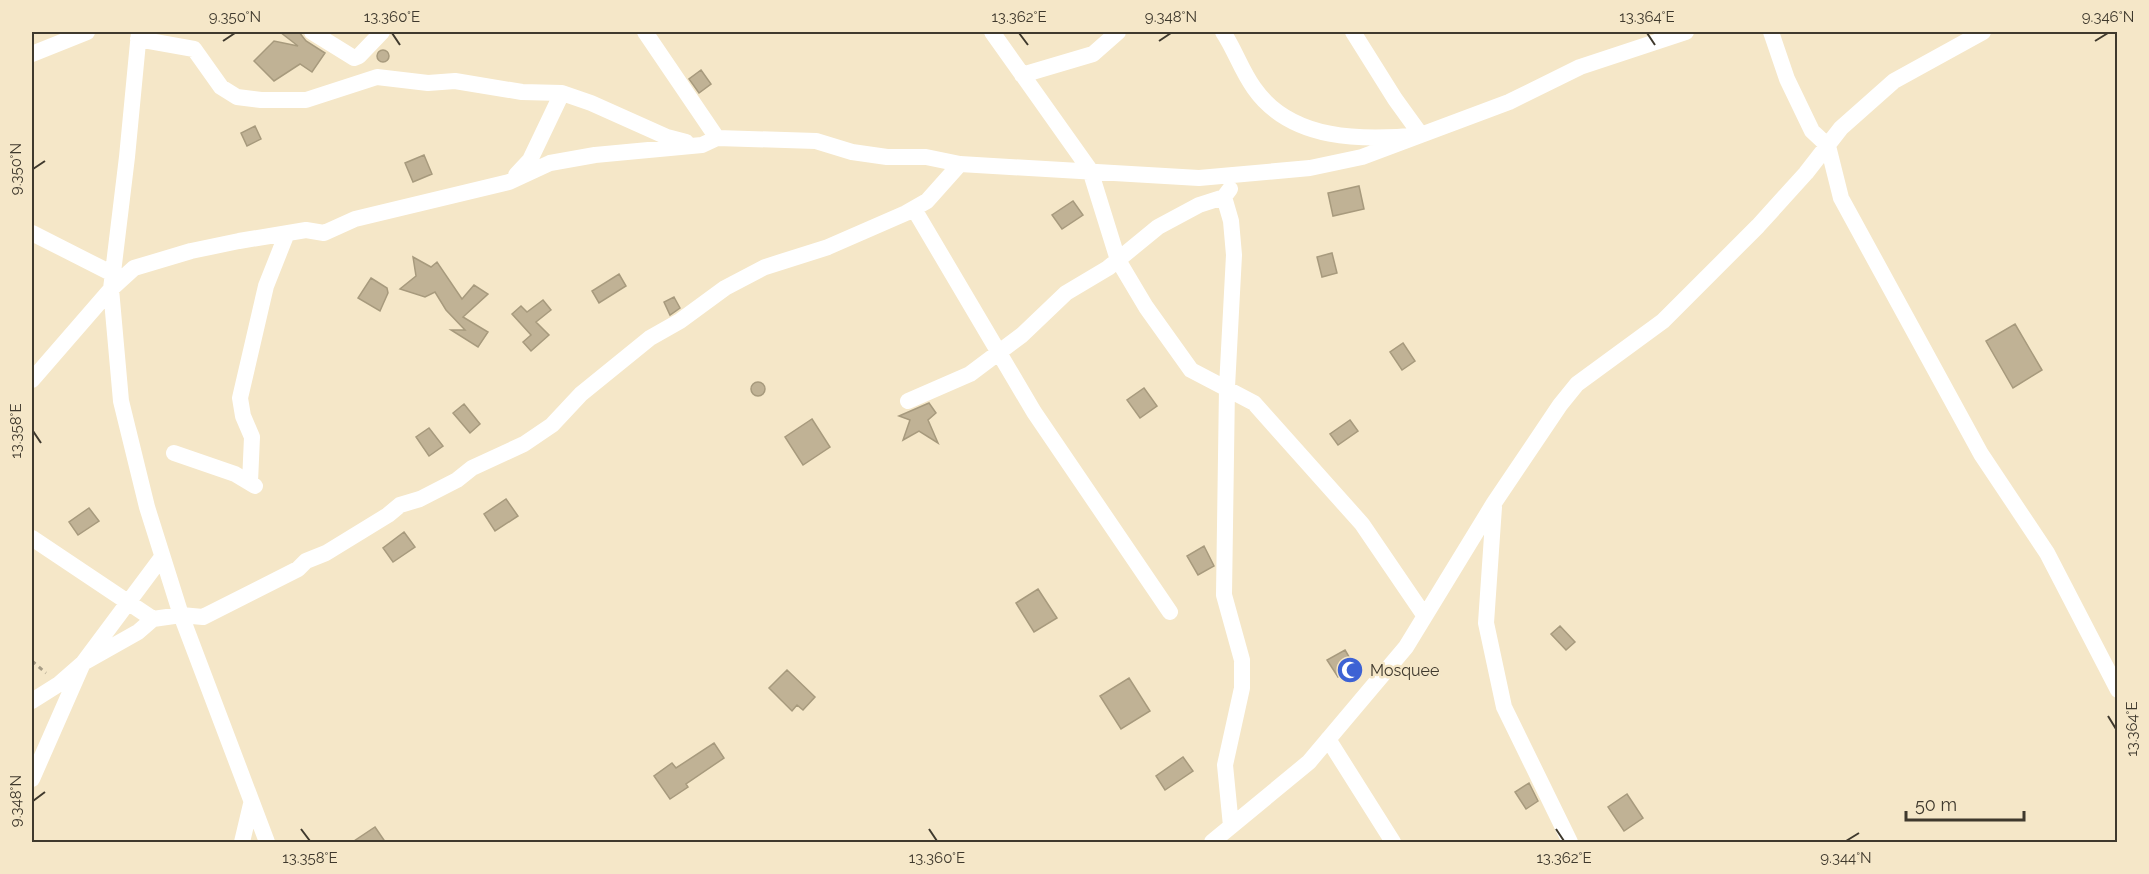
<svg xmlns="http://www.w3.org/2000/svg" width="2149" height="874" viewBox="0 0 2149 874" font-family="Raleway,sans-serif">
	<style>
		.building { fill: #c0b295; stroke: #a79a7d; stroke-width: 1.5 }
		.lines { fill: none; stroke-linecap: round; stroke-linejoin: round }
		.path { stroke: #a79d86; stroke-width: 3; stroke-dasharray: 4.5 4.5; stroke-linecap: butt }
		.minor { stroke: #fff; stroke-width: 16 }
		.ticks { fill: none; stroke: #3f392d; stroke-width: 2 }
		.labels { text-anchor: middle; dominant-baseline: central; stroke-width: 5; stroke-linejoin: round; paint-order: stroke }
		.poi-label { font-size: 16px; fill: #3f392d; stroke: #f5e7c8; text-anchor: start }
		.neatline { fill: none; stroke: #3f392d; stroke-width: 2 }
		.ticks-label { font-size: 15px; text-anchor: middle; fill: #3f392d }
	</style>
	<rect width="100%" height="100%" fill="#f5e7c8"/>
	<path class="building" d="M 280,32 L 299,32 L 306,41 L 325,53 L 312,72 L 300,64 L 274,81 L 254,61 L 274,41 L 298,46 Z
		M377 56a6 6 0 1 1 12 0a6 6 0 1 1-12 0Z
		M 701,70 L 711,84 L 699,93 L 689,79 Z
		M 255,126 L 261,139 L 247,146 L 241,133 Z
		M 424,155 L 432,174 L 413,182 L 405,163 Z
		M 1359,186 L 1364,209 L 1333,216 L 1328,193 Z
		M 1073,201 L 1083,215 L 1062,229 L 1052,215 Z
		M 1332,253 L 1337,273 L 1322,277 L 1317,257 Z
		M 413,257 L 431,267 L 437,262 L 462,299 L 474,285 L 488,294 L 463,317 L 488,332 L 478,347 L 451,330 L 465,330 L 446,310 L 435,292 L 425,297 L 400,289 L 416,276 Z
		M 619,274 L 626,286 L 599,303 L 592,291 Z
		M 371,278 L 387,288 L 388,293 L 380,311 L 358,298 Z
		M 674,297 L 680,308 L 670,315 L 664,302 Z
		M 543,300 L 551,310 L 536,322 L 549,335 L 531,351 L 523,342 L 531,335 L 512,314 L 521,306 L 527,312 Z
		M 2015,324 L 2042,370 L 2013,388 L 1986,341 Z
		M 1403,343 L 1415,361 L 1402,370 L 1390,352 Z
		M751 389a7 7 0 1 1 14 0a7 7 0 1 1-14 0Z
		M 1144,388 L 1157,406 L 1140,418 L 1127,400 Z
		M 929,403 L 936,413 L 928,420 L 938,443 L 919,431 L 903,440 L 910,420 L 899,416 Z
		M 464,404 L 480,424 L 470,433 L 453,413 Z
		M 812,419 L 830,447 L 803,465 L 785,437 Z
		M 1350,420 L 1358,431 L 1338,445 L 1330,434 Z
		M 429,428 L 443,446 L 429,456 L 416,437 Z
		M 506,499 L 518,516 L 495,531 L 484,514 Z
		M 89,508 L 99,521 L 78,535 L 69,522 Z
		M 404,532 L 415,547 L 393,562 L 383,548 Z
		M 1204,546 L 1214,566 L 1198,575 L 1187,556 Z
		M 1038,589 L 1057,618 L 1034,632 L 1016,603 Z
		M 1560,626 L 1575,642 L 1566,650 L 1551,634 Z
		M 1345,650 L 1355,667 L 1338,677 L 1327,660 Z
		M 787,670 L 815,697 L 803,710 L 797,705 L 792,711 L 769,688 Z
		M 1129,678 L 1150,711 L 1121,729 L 1100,696 Z
		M 714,743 L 724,758 L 686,784 L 688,787 L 670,799 L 654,776 L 672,763 L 676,768 Z
		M 1183,757 L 1193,771 L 1165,790 L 1156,776 Z
		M 1529,783 L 1538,801 L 1526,809 L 1515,792 Z
		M 1627,794 L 1643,818 L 1624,831 L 1608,807 Z
		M 375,827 L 386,843 L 351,843 Z"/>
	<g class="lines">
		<path class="path" d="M 32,661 L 46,673"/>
		<path class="minor" d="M 139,32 L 127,157 L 111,289 L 121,401 L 147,507 L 181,615 L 267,842
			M 312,32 L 354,58 L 359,56 L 382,32
			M 645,32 L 717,138
			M 992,32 L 1090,170 L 1118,260 L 1146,307 L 1191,370 L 1254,403 L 1362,524 L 1424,615
			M 1223,32 C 1235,50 1241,70 1254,88 C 1291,141 1363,141 1421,135 L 1395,99 L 1353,32
			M 1771,32 L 1787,79 L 1812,131 L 1828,146 L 1841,198 L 1981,454 L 2047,553 L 2118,690
			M 138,39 L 194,49 L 221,87 L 237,97 L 261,100 L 306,100 L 377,77 L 428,83 L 455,81 L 522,92 L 562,93 L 591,103 L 667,137 L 686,142
			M 32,54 L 87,32
			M 1022,75 L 1093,54 L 1118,32
			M 516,175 L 530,160 L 562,93
			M 1224,197 L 1231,221 L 1234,255 L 1227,387 L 1224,595 L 1242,660 L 1242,688 L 1225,765 L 1231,826
			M 914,209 L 1034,412 L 1170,612
			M 32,233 L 113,274
			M 32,380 L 111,289 L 134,268 L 191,251 L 239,241 L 306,230 L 324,233 L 355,219 L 509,182 L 550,163 L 595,155 L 702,145 L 717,138 L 816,141 L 852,152 L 887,157 L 926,157 L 960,164 L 1199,178 L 1310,168 L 1362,157 L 1509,102 L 1580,67 L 1686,32
			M 908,401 L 970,374 L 1022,335 L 1066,293 L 1108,268 L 1158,227 L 1199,205 L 1224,197 L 1230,189
			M 174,453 L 235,474 L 255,486
			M 250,482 L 252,437 L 243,416 L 240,398 L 266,286 L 287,233
			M 1494,507 L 1486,623 L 1504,707 L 1570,842
			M 32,538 L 153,619
			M 32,701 L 59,684 L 83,663 L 138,632 L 153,619 L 181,615 L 203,617 L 298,569 L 306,561 L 326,553 L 388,515 L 400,505 L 420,499 L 457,480 L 472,468 L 524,444 L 552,425 L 581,394 L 650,338 L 680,321 L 725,288 L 765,267 L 828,247 L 906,213 L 927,201 L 960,164
			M 1328,739 L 1393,842
			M 32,779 L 83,663 L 162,557
			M 242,842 L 251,804
			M 1212,842 L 1309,762 L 1406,647 L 1494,503 L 1560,405 L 1577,384 L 1663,321 L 1758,226 L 1806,173 L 1841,128 L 1894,81 L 1983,32"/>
	</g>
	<path class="ticks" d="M 392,33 L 400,45M 1019,33 L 1028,45M 1647,33 L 1655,45M 223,41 L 235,33M 1159,41 L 1171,33M 2095,41 L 2108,33M 33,169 L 45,161M 33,431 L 41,443M 2108,716 L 2116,729M 33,801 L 45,792M 301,829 L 310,841M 929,829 L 937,841M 1556,829 L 1564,841M 1846,841 L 1859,833"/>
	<defs>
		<symbol id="mosque-disc" viewBox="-11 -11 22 22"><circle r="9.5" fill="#3d62d4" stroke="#f5e7c8"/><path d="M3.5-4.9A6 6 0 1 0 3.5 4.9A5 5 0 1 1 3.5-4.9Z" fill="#fff"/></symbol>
	</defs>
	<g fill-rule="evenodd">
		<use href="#mosque-disc" x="1335" y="655" width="30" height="30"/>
	</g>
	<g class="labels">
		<g class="poi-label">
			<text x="1370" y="670">Mosquee</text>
		</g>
	</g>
	<rect width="2149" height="874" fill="none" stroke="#f5e7c8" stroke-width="66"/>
	<path d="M1906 811v9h118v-9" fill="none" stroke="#3f392d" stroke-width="3"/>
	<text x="1915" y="811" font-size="18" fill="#3f392d" stroke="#f5e7c8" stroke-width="4.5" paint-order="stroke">50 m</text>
	<rect x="33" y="33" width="2083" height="808" class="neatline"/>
	<g class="ticks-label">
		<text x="235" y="22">9.350°N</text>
		<text x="392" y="22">13.360°E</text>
		<text x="1019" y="22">13.362°E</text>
		<text x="1171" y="22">9.348°N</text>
		<text x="1647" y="22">13.364°E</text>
		<text x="2108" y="22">9.346°N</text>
		<text transform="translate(16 169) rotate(-90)" y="5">9.350°N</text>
		<text transform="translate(16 431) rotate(-90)" y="5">13.358°E</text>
		<text transform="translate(2132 729) rotate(-90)" y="5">13.364°E</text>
		<text transform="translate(16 801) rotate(-90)" y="5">9.348°N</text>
		<text x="310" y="863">13.358°E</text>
		<text x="937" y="863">13.360°E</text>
		<text x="1564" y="863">13.362°E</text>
		<text x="1846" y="863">9.344°N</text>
	</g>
</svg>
